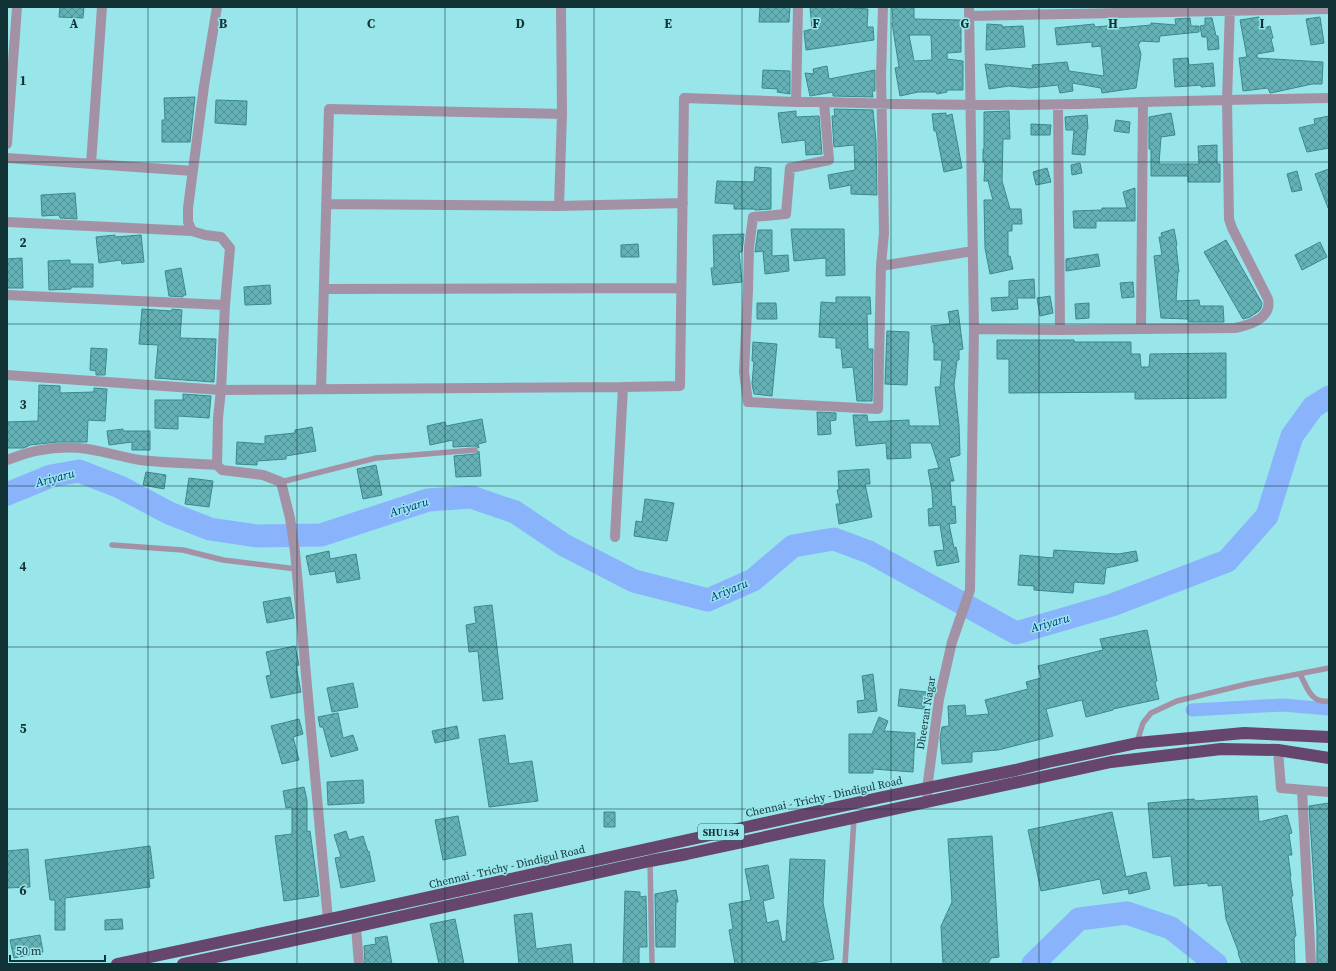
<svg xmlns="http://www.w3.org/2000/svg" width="1336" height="971" viewBox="0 0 1336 971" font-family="'Source Serif 4',serif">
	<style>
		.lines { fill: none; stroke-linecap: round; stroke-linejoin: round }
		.canal { stroke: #89b4fc; stroke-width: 13 }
		.river { stroke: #89b4fc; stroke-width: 23 }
		.building { fill: url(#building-cross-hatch); stroke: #3b888d; fill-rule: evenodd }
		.lane { stroke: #a392a6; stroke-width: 5.5 }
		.street { stroke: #a392a6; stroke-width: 10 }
		.highway { stroke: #67466e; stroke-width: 12 }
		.grid { fill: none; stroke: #123335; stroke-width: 1; stroke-opacity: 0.55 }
		.labels { text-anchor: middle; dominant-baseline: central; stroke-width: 3; stroke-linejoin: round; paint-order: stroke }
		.shield { fill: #98e5ea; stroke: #3a686b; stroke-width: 1 }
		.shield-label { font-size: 10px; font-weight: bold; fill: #123335 }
		.street-label { font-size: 11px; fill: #123335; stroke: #98e5ea }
		.water-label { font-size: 12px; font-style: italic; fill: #003182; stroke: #98e5ea }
		.grid-label { font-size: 13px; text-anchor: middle; font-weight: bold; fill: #123335; stroke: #98e5ea; stroke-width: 3; stroke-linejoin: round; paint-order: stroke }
	</style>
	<defs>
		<pattern id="building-cross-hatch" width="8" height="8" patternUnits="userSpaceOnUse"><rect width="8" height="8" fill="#65b2b6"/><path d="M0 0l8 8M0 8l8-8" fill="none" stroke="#529195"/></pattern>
	</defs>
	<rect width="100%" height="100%" fill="#98e5ea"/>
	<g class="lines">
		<path class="canal" d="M 1192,710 L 1283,705 L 1329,709"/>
		<path class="river" d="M 7,494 L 51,476 L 79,471 L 120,487 L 169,513 L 210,529 L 256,536 L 321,535 L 428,500 L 471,497 L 515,512 L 564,545 L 634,581 L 708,600 L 753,580 L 793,546 L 834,539 L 869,552 L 1016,633 L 1112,605 L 1227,561 L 1267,516 L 1292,436 L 1313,407 L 1329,397
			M 1033,964 L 1079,919 L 1127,913 L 1171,928 L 1216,964"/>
	</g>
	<path class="building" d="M 60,7 L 84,7 L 83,18 L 59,17 Z
		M 760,7 L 790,7 L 789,22 L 759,22 Z
		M 810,7 L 842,7 L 868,9 L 867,27 L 873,27 L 874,40 L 806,50 L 804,31 L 812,29 Z
		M 892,7 L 914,7 L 914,19 L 961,20 L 961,52 L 947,53 L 947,59 L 963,61 L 963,90 L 947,90 L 947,92 L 937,94 L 936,92 L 918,92 L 900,96 L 895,68 L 899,67 L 892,23 L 893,22 ZM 909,35 L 931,35 L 932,60 L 914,61 Z
		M 1259,17 L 1261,29 L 1270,26 L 1273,38 L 1271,39 L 1274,51 L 1257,54 L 1257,58 L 1323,62 L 1322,84 L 1312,84 L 1271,93 L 1270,93 L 1268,88 L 1243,91 L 1239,58 L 1247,57 L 1240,20 Z
		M 1320,17 L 1324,43 L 1311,45 L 1306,19 Z
		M 1190,18 L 1191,26 L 1199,26 L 1199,32 L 1160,36 L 1159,42 L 1140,41 L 1140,43 L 1138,44 L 1141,54 L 1136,88 L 1102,93 L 1101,88 L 1072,83 L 1073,91 L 1060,93 L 1058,85 L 1030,88 L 1009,86 L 989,89 L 985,64 L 1033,69 L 1032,65 L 1067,62 L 1069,71 L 1104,76 L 1101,46 L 1092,47 L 1092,42 L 1057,45 L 1055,28 L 1094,24 L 1095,27 L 1117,25 L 1118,28 L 1151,25 L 1151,23 L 1176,25 L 1175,19 Z
		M 1205,18 L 1212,18 L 1216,36 L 1218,36 L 1219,49 L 1208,50 L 1207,37 L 1202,37 L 1200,26 L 1205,25 Z
		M 987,24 L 1002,25 L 1002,27 L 1023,26 L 1025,47 L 986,50 Z
		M 1188,58 L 1189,65 L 1213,63 L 1215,86 L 1201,87 L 1201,85 L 1175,87 L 1173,59 Z
		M 827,66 L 829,79 L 875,70 L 875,91 L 872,91 L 873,97 L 833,96 L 833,92 L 810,96 L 805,73 L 814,74 L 813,69 Z
		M 763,70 L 790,71 L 790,94 L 777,92 L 778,89 L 762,88 Z
		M 195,97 L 190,142 L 162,142 L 162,120 L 165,120 L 164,98 Z
		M 216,100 L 247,101 L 246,125 L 215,123 Z
		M 834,109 L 873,110 L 876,141 L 877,195 L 851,194 L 851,185 L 830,189 L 828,175 L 855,170 L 854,145 L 834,147 L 832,116 L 835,116 Z
		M 796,111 L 796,117 L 819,116 L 822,154 L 806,155 L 805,140 L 782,143 L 778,113 Z
		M 1009,111 L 1010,139 L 1003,139 L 1002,181 L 1010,209 L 1021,209 L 1022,224 L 1012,224 L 1012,231 L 1008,231 L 1008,256 L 1010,256 L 1013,269 L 990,274 L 985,248 L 984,200 L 993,200 L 988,181 L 984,181 L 985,162 L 983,162 L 983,149 L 984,149 L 984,112 Z
		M 946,113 L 946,116 L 952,114 L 962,168 L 944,172 L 936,131 L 934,131 L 932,114 Z
		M 1171,113 L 1175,135 L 1161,137 L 1159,164 L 1199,164 L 1198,146 L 1217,145 L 1217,164 L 1220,164 L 1220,182 L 1188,182 L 1188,176 L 1151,176 L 1151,149 L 1149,149 L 1149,117 Z
		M 1087,115 L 1088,129 L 1087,129 L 1085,155 L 1072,154 L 1074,130 L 1066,130 L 1065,117 Z
		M 1329,116 L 1329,148 L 1307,152 L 1299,128 L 1315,124 L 1314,119 Z
		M 1116,120 L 1130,122 L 1129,133 L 1114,131 Z
		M 1031,124 L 1051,125 L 1050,135 L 1031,135 Z
		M 1080,163 L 1082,173 L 1072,175 L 1071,165 Z
		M 755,167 L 771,168 L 771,209 L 755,210 L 755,209 L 734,209 L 734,204 L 715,203 L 717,181 L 754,182 Z
		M 1047,168 L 1051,182 L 1036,185 L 1033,172 Z
		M 1329,169 L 1329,207 L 1328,208 L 1315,174 Z
		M 1297,171 L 1302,190 L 1292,192 L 1287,174 Z
		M 1135,188 L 1135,221 L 1096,221 L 1096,228 L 1074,228 L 1073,211 L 1102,210 L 1102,208 L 1127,208 L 1123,192 Z
		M 75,193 L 77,219 L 60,218 L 59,215 L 42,216 L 41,195 Z
		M 791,229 L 844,229 L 845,275 L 826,276 L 826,259 L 825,258 L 794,261 Z
		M 1174,229 L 1177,245 L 1176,246 L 1179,272 L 1178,272 L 1176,301 L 1199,300 L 1200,306 L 1223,306 L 1224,322 L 1189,322 L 1188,319 L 1161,318 L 1154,256 L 1162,255 L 1159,237 L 1162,237 L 1161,233 Z
		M 758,230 L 772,230 L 772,256 L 788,255 L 789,271 L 765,274 L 763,251 L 755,252 Z
		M 744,234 L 742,252 L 739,252 L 742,282 L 713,285 L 711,268 L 714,268 L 713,235 Z
		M 115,235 L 115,237 L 141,235 L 144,262 L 122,264 L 121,260 L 99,263 L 96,237 Z
		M 1226,240 L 1262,303 L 1261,308 L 1259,311 L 1250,317 L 1243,319 L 1204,252 Z
		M 1320,242 L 1327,257 L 1302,270 L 1295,255 Z
		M 638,244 L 639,257 L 621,257 L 621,245 Z
		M 1098,254 L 1100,266 L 1066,271 L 1066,259 Z
		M 22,258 L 23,288 L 7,288 L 7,259 Z
		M 70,260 L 70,264 L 93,264 L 93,287 L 71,287 L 71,289 L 49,290 L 48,261 Z
		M 181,268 L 186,295 L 183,295 L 183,297 L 169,296 L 165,271 Z
		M 1034,279 L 1035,298 L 1017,298 L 1018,309 L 992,311 L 991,298 L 1009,297 L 1009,281 Z
		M 1133,282 L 1134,297 L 1122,298 L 1120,283 Z
		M 270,285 L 271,304 L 245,305 L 244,287 Z
		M 1050,296 L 1053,313 L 1040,316 L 1037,298 Z
		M 836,297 L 870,297 L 871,314 L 867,314 L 868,349 L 873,349 L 872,401 L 857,401 L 853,367 L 843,368 L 841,348 L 836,348 L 836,338 L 819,337 L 821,302 L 836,303 Z
		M 757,303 L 776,303 L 777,319 L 757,319 Z
		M 1089,303 L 1089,318 L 1076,319 L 1075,304 Z
		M 142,309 L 172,311 L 172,309 L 182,310 L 180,338 L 216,339 L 214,382 L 155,378 L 158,345 L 139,344 Z
		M 958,310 L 963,349 L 959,350 L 959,360 L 957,360 L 954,385 L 959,425 L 960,455 L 949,458 L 954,481 L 950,481 L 952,507 L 955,506 L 956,523 L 949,524 L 954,548 L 956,547 L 959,562 L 937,566 L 934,551 L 944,550 L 940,525 L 929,526 L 928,509 L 933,508 L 932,491 L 928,470 L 939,468 L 931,443 L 910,443 L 911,458 L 887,459 L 886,443 L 856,446 L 853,415 L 867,415 L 868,422 L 909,420 L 909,426 L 940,426 L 935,387 L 940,387 L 942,360 L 934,360 L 934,343 L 933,343 L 931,326 L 950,324 L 948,312 Z
		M 887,331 L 909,332 L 907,385 L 885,384 Z
		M 997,340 L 1074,340 L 1074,342 L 1131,342 L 1131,354 L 1140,354 L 1141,367 L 1149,367 L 1150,354 L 1226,353 L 1226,398 L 1135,399 L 1135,392 L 1009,393 L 1009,359 L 997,359 Z
		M 753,342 L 777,344 L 772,396 L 754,394 L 752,384 L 754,361 L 752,361 Z
		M 91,348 L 107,349 L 105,375 L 96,375 L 96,371 L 90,370 Z
		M 39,385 L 60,386 L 60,393 L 94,392 L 94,388 L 107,389 L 105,421 L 88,420 L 87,442 L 57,442 L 30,445 L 24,448 L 7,448 L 7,422 L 38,421 Z
		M 183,394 L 211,396 L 209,418 L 178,416 L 178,429 L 155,428 L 155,400 L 183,400 Z
		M 817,412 L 836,413 L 836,420 L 830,421 L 831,434 L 818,435 Z
		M 482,419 L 486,442 L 478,444 L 479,448 L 475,446 L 453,447 L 453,440 L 430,445 L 427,426 L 445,422 L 446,426 Z
		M 312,427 L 316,451 L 286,456 L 286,459 L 257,461 L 257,465 L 236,464 L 237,442 L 265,444 L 265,436 L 295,433 L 295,430 Z
		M 123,429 L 123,431 L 150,431 L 150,450 L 132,450 L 132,442 L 109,445 L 107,431 Z
		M 479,451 L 481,476 L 456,477 L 454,456 L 475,454 Z
		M 376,465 L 382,495 L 363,499 L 357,469 Z
		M 869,469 L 870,484 L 865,484 L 872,517 L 839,524 L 836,504 L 840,504 L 837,490 L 839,490 L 838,471 Z
		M 146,472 L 166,475 L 164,489 L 143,485 Z
		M 189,478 L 213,481 L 209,507 L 185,504 Z
		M 645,499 L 674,503 L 667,541 L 634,536 L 636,521 L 642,522 Z
		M 1054,550 L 1118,554 L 1136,551 L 1138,561 L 1106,568 L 1104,584 L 1074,582 L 1073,593 L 1034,590 L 1034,586 L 1018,585 L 1020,555 L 1053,558 Z
		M 329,551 L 330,559 L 356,554 L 360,579 L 337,583 L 335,571 L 310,575 L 306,556 Z
		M 290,597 L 294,618 L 267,623 L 263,602 Z
		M 492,605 L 503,699 L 483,701 L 478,651 L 469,652 L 466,625 L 476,623 L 474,607 Z
		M 1147,630 L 1157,681 L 1155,682 L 1159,699 L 1113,709 L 1113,710 L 1086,717 L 1082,700 L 1046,709 L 1053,736 L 998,750 L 972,752 L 972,762 L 942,764 L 940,738 L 942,727 L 949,726 L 948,706 L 965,705 L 966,716 L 989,714 L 985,700 L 1028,689 L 1026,682 L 1041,678 L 1038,666 L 1103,650 L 1100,639 Z
		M 295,646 L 299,665 L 296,666 L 301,692 L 271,698 L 266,676 L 271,675 L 266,652 Z
		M 873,674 L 877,711 L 858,713 L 857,701 L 865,700 L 862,676 Z
		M 353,683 L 358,707 L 332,712 L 327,688 Z
		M 900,689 L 926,692 L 924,709 L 898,706 Z
		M 338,713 L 343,738 L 353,735 L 358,750 L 331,757 L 323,727 L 320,727 L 318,717 Z
		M 879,717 L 888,721 L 884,731 L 915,733 L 913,772 L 873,769 L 873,773 L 849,773 L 849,734 L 872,734 Z
		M 299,719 L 303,734 L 293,737 L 299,760 L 282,764 L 271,726 Z
		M 457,726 L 459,738 L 435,743 L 432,731 Z
		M 505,735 L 509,764 L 532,761 L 538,801 L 489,807 L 479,739 Z
		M 363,780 L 364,803 L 328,805 L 327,782 Z
		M 304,787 L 307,800 L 307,832 L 310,831 L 319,896 L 284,901 L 275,836 L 292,834 L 292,807 L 286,808 L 283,791 Z
		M 1257,796 L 1259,822 L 1287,815 L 1292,833 L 1289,834 L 1292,855 L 1288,855 L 1291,876 L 1290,876 L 1293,896 L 1291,896 L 1296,936 L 1294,937 L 1295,964 L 1242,964 L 1238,953 L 1239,953 L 1226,919 L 1222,885 L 1208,886 L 1208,883 L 1174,886 L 1171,856 L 1153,858 L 1148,803 L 1194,799 L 1195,801 Z
		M 1329,803 L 1329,964 L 1317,964 L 1317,927 L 1309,806 Z
		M 604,812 L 615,812 L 615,827 L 604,827 Z
		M 1112,812 L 1126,877 L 1146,872 L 1150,889 L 1129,894 L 1128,889 L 1103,894 L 1100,879 L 1041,891 L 1028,830 Z
		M 458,816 L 466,855 L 443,860 L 435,820 Z
		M 346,831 L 349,840 L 363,836 L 368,852 L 369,851 L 375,881 L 341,888 L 335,858 L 341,857 L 334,835 Z
		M 992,836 L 999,957 L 991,958 L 988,964 L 943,964 L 941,926 L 952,902 L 948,839 Z
		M 150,846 L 154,878 L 149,879 L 150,887 L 65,898 L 65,930 L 55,930 L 55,900 L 50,900 L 45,860 Z
		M 28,849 L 30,887 L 7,888 L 7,851 Z
		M 790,859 L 825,860 L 823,903 L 834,959 L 807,964 L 735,964 L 729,930 L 733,929 L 729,904 L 751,900 L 745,869 L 768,865 L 774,898 L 763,901 L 767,923 L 778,920 L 782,942 L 786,941 Z
		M 676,890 L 678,902 L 676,902 L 675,947 L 656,947 L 655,894 Z
		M 625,891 L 640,892 L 640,897 L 646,896 L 647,947 L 639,947 L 639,964 L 623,964 Z
		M 532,913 L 536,949 L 571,944 L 573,964 L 519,964 L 514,915 Z
		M 122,919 L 123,929 L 105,930 L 105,920 Z
		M 455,919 L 464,964 L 439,964 L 430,924 Z
		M 40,935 L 43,952 L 14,958 L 10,940 Z
		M 387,936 L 392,964 L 365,964 L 364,946 L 376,944 L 375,938 Z"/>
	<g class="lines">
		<path class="lane" d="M 281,482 L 376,458 L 475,450
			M 112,545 L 183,550 L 223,560 L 297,569
			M 1300,674 C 1307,687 1311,704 1329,701
			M 1137,742 L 1143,723 L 1151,713 L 1177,701 L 1247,684 L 1329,668
			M 650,861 L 652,964
			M 845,964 L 854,818"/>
		<path class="street" d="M 217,7 L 204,86 L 188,208 L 188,222 L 192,231 L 205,235 L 221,237 L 230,248 L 225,305 L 221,390 L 623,387
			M 561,7 L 562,114
			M 798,7 L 796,102 L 824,102
			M 969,16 L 1329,9
			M 1143,102 L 1227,100 L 1230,7
			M 1058,105 L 1060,330
			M 7,144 L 17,7
			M 7,158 L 193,171
			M 91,164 L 102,7
			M 326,204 L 559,206
			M 7,222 L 192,231
			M 973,251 L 881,266 L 878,409 L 748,402 L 744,372 L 748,290 L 749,247 L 753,217 L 786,214 L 790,168 L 829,160 L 824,102 C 930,106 1037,106 1143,102 L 1141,329 L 1060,330 L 974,329
			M 881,266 L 884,233 L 881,76 L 883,7
			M 324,289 L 681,288
			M 7,295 L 225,305
			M 1141,329 L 1235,328 C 1250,325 1272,318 1268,299 L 1232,228 L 1229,219 L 1227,100 L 1329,98
			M 7,375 L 221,390 L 218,418 L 217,465 L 222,470 L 263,475 L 281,482 L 290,518 L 295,552 L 328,920
			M 321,389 L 329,109 L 562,114 L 559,206 L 683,203
			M 7,460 C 32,450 61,445 88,449 C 106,452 122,457 140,460 C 165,463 191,463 217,465
			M 615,537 L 623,387 L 680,386 L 684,98 L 796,102
			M 1278,750 L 1281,788 L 1329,792
			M 1302,790 L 1311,964
			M 928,802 L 927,789 L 939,699 L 952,642 L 970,590 L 974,329 L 969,7
			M 356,927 L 359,964"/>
		<path class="highway" d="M 117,964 L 339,917 L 742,828 L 883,797 L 1016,770 L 1048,762 L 1137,743 L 1244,733 L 1329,737
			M 183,964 L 323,934 L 650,861 L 687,854 L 1111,762 L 1221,749 L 1278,750 L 1329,758"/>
	</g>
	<path class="grid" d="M 148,7 L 148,964M 297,7 L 297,964M 445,7 L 445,964M 594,7 L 594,964M 742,7 L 742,964M 891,7 L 891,964M 1039,7 L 1039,964M 1188,7 L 1188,964M 7,162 L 1329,162M 7,324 L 1329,324M 7,486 L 1329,486M 7,647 L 1329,647M 7,809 L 1329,809"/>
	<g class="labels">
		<rect class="shield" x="698" y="824" width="46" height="16" rx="3"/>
		<g class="shield-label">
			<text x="721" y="832">SHU154</text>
		</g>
		<g class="street-label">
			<text transform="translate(926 713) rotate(-81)">Dheeran Nagar</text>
			<text transform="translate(824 797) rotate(-12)">Chennai - Trichy - Dindigul Road</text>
			<text transform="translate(507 867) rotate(-13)">Chennai - Trichy - Dindigul Road</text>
		</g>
		<g class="water-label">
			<text transform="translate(55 478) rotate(-15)">Ariyaru</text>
			<text transform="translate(409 507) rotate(-17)">Ariyaru</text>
			<text transform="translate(729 590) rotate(-22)">Ariyaru</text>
			<text transform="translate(1050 623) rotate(-16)">Ariyaru</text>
		</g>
	</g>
	<g class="grid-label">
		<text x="74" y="28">A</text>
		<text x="223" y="28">B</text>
		<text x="371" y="28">C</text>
		<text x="520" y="28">D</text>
		<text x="668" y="28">E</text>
		<text x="816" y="28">F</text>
		<text x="965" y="28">G</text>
		<text x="1113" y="28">H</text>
		<text x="1262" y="28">I</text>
		<text x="23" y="85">1</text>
		<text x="23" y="247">2</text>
		<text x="23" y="409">3</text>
		<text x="23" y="571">4</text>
		<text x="23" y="733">5</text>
		<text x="23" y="895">6</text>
	</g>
	<rect width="1336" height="971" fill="none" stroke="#123335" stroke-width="16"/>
	<path d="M10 955v6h95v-6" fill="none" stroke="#123335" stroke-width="2"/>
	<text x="16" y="955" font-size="12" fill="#123335" stroke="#98e5ea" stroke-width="3" paint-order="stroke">50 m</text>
</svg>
